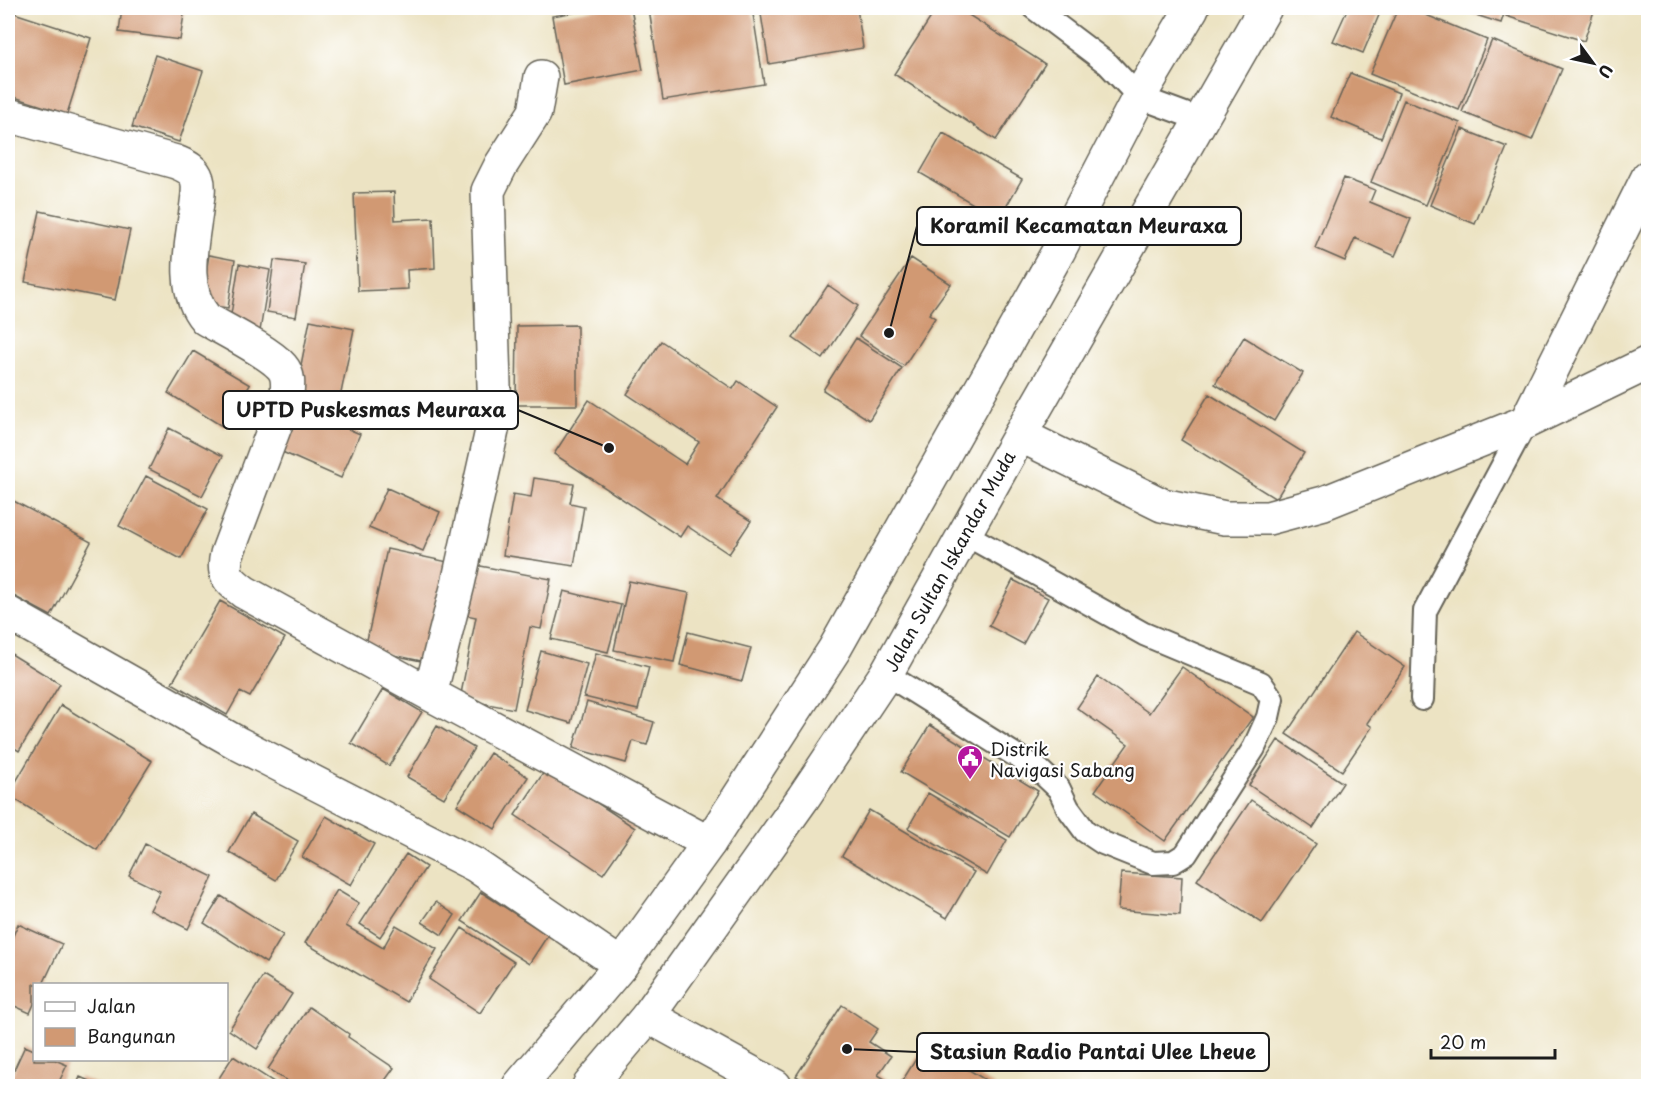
<svg xmlns="http://www.w3.org/2000/svg" width="1656" height="1094" viewBox="0 0 1656 1094" font-family="'Playpen Sans',sans-serif">
	<style>
		.building { fill: #d19973 }
		.lines { fill: none; stroke-linecap: round; stroke-linejoin: round }
		.lane-casing { stroke: #656256; stroke-width: 26 }
		.street-casing { stroke: #656256; stroke-width: 36 }
		.highway-casing { stroke: #656256; stroke-width: 36 }
		.lane { stroke: #fff; stroke-width: 22 }
		.street { stroke: #fff; stroke-width: 33 }
		.highway { stroke: #fff; stroke-width: 33 }
		.labels { text-anchor: middle; dominant-baseline: central; stroke-width: 4.5; stroke-linejoin: round; paint-order: stroke }
		.street-label { font-size: 18px; fill: #1c1c1c; stroke: #fff }
		.poi-label { font-size: 18px; fill: #1c1c1c; stroke: #fff; text-anchor: start }
		.leader { fill: none; stroke: #1c1c1c; stroke-width: 2 }
		.callout-dot { fill: #1c1c1c; stroke: #fff; stroke-width: 2 }
		.callout { fill: #fff; stroke: #1c1c1c; stroke-width: 2 }
		.callout-label { font-size: 20px; text-anchor: middle; font-weight: bold; fill: #1c1c1c }
	</style>
	<rect width="100%" height="100%" fill="#fff"/>
	<filter id="ink" filterUnits="userSpaceOnUse"><feTurbulence type="fractalNoise" baseFrequency=".0167" numOctaves="2"/><feDisplacementMap in="SourceGraphic" scale="12" xChannelSelector="R" yChannelSelector="G"/><feConvolveMatrix kernelMatrix="1 2 1 2 8 2 1 2 1" color-interpolation-filters="sRGB"/></filter>
	<filter id="wash" filterUnits="userSpaceOnUse"><feTurbulence type="fractalNoise" baseFrequency=".008" numOctaves="4" result="noise"/><feDisplacementMap in="SourceGraphic" scale="24" xChannelSelector="R" yChannelSelector="G"/><feGaussianBlur stdDeviation="1.35" result="paint"/><feColorMatrix in="noise" values="0 0 0 0 0 0 0 0 0 0 0 0 0 0 0 0 0 1.4 0 .05"/><feComposite in="paint" operator="in"/></filter>
	<g filter="url(#wash)">
		<rect width="100%" height="100%" fill="#ece3c3"/>
		<g id="blocks">
			<path class="building" d="M 122,8 L 185,8 L 180,40 L 119,32 Z
				M 601,8 L 631,8 L 643,70 L 564,85 L 552,16 Z
				M 659,8 L 752,8 L 764,84 L 663,100 L 649,9 Z
				M 760,8 L 793,8 L 793,10 L 806,8 L 857,8 L 863,48 L 769,64 Z
				M 937,8 L 958,8 L 1045,64 L 996,140 L 894,74 Z
				M 1348,8 L 1382,8 L 1363,53 L 1333,41 Z
				M 1398,8 L 1409,8 L 1487,40 L 1459,110 L 1370,74 Z
				M 1454,8 L 1506,8 L 1501,23 Z
				M 1508,8 L 1595,8 L 1584,41 L 1506,16 Z
				M 8,11 L 91,38 L 67,114 L 8,95 Z
				M 1492,40 L 1562,69 L 1532,140 L 1462,112 Z
				M 155,55 L 203,71 L 179,142 L 132,127 Z
				M 1350,73 L 1399,93 L 1381,138 L 1331,117 Z
				M 1404,100 L 1460,123 L 1426,205 L 1371,182 Z
				M 1462,129 L 1507,147 L 1475,224 L 1430,205 Z
				M 943,133 L 1022,179 L 999,219 L 920,173 Z
				M 1344,178 L 1375,190 L 1370,202 L 1411,219 L 1395,256 L 1355,238 L 1345,261 L 1315,248 Z
				M 394,192 L 395,220 L 433,218 L 435,268 L 407,270 L 408,289 L 358,291 L 354,193 Z
				M 40,211 L 130,230 L 115,300 L 25,282 Z
				M 209,255 L 235,260 L 228,308 L 201,304 Z
				M 911,258 L 951,284 L 929,314 L 935,318 L 904,366 L 859,336 Z
				M 274,260 L 305,264 L 296,317 L 267,312 Z
				M 239,264 L 270,270 L 260,331 L 229,327 Z
				M 828,285 L 858,306 L 823,359 L 793,338 Z
				M 310,320 L 354,329 L 339,403 L 295,395 Z
				M 577,325 L 577,405 L 516,405 L 517,326 Z
				M 1244,337 L 1303,373 L 1274,421 L 1215,384 Z
				M 856,338 L 902,368 L 869,420 L 823,390 Z
				M 661,341 L 733,389 L 738,381 L 777,407 L 717,499 L 751,521 L 729,554 L 687,526 L 680,537 L 554,454 L 589,400 L 685,464 L 699,442 L 627,394 Z
				M 193,351 L 250,385 L 225,428 L 168,393 Z
				M 1209,394 L 1304,453 L 1276,499 L 1181,440 Z
				M 299,408 L 360,434 L 341,478 L 280,451 Z
				M 169,428 L 223,456 L 202,496 L 149,469 Z
				M 146,476 L 208,509 L 181,559 L 119,526 Z
				M 534,478 L 574,484 L 570,503 L 584,506 L 574,566 L 503,555 L 513,494 L 531,497 Z
				M 387,488 L 440,512 L 423,551 L 369,528 Z
				M 8,498 L 91,542 L 51,616 L 8,593 Z
				M 387,549 L 448,562 L 426,662 L 365,649 Z
				M 475,565 L 551,579 L 541,629 L 530,627 L 514,709 L 460,699 L 476,617 L 466,615 Z
				M 1013,580 L 1048,598 L 1023,644 L 989,626 Z
				M 629,581 L 689,593 L 674,662 L 614,650 Z
				M 564,591 L 621,605 L 608,652 L 551,639 Z
				M 220,601 L 285,638 L 250,697 L 240,692 L 227,715 L 172,683 Z
				M 688,632 L 751,648 L 742,681 L 680,665 Z
				M 1354,632 L 1405,667 L 1367,723 L 1372,727 L 1342,771 L 1286,734 Z
				M 541,651 L 587,664 L 571,723 L 525,710 Z
				M 8,652 L 60,684 L 19,751 L 8,744 Z
				M 596,653 L 649,667 L 638,710 L 584,697 Z
				M 1182,667 L 1253,717 L 1165,841 L 1095,791 L 1128,744 L 1077,708 L 1098,677 L 1149,713 Z
				M 383,689 L 422,712 L 389,766 L 351,743 Z
				M 587,702 L 654,722 L 647,745 L 633,741 L 626,763 L 573,748 Z
				M 61,705 L 152,761 L 97,850 L 8,795 Z
				M 930,725 L 1038,791 L 1010,837 L 901,772 Z
				M 437,726 L 474,748 L 444,798 L 407,777 Z
				M 1278,740 L 1343,783 L 1313,828 L 1249,785 Z
				M 490,753 L 528,777 L 495,829 L 457,805 Z
				M 546,769 L 635,828 L 603,874 L 515,815 Z
				M 928,793 L 1007,840 L 987,875 L 908,828 Z
				M 1251,800 L 1316,844 L 1262,923 L 1197,880 Z
				M 869,810 L 974,872 L 947,918 L 842,856 Z
				M 251,814 L 298,841 L 276,880 L 229,852 Z
				M 326,816 L 374,844 L 351,885 L 302,857 Z
				M 145,844 L 213,877 L 188,929 L 150,910 L 160,891 L 129,876 Z
				M 406,854 L 426,867 L 380,937 L 360,924 Z
				M 1121,873 L 1182,877 L 1180,915 L 1118,910 Z
				M 337,890 L 359,903 L 346,926 L 383,948 L 396,925 L 437,949 L 406,1002 L 305,943 Z
				M 481,892 L 548,935 L 529,964 L 462,921 Z
				M 221,896 L 283,935 L 266,963 L 204,923 Z
				M 436,902 L 455,915 L 442,935 L 422,922 Z
				M 18,924 L 62,944 L 43,984 L 34,984 L 34,1004 L 30,1013 L 8,1003 L 8,948 Z
				M 462,928 L 514,962 L 480,1013 L 429,979 Z
				M 263,976 L 292,994 L 257,1049 L 229,1030 Z
				M 842,1005 L 878,1029 L 869,1042 L 891,1056 L 878,1075 L 893,1084 L 891,1086 L 812,1086 L 796,1076 Z
				M 309,1007 L 349,1034 L 348,1037 L 394,1068 L 381,1086 L 295,1086 L 268,1069 Z
				M 926,1043 L 995,1086 L 899,1086 Z
				M 25,1046 L 34,1050 L 34,1060 L 55,1060 L 67,1065 L 57,1086 L 8,1086 L 8,1083 Z
				M 233,1056 L 280,1086 L 214,1086 Z
				M 80,1077 L 101,1086 L 76,1086 Z"/>
		</g>
	</g>
	<g filter="url(#ink)">
		<use href="#blocks" fill-opacity="0" stroke="#656256" stroke-width="1.5"/>
		<g class="lines">
			<defs>
				<path id="lane" d="M 1034,8 L 1108,64 L 1139,97 L 1201,120
					M 886,674 L 1039,770 L 1059,789 L 1068,808 L 1085,831 L 1103,843 L 1153,863 L 1173,862 L 1186,854 L 1254,748 L 1268,717 L 1272,699 L 1261,683 L 1144,634 L 965,534
					M 1422,699 L 1425,611 L 1526,422"/>
				<path id="street" d="M 8,115 L 176,162 C 185,166 194,169 197,179 C 200,188 197,201 196,211 C 191,247 181,290 206,319 C 225,330 269,352 282,367 C 289,375 288,385 287,394 L 227,554 C 222,574 228,580 244,592 L 430,694 L 709,843
					M 1526,422 L 1648,177
					M 1020,435 L 1162,505 L 1225,518 L 1268,518 L 1324,503 L 1526,422 L 1648,363
					M 8,613 L 239,744 L 475,865 L 621,965
					M 430,694 L 458,584 L 495,417 L 488,191 L 501,165 L 535,112 L 541,77
					M 648,1016 L 775,1086"/>
				<path id="highway" d="M 519,1086 L 621,965 L 709,843 L 834,650 L 1058,252 L 1139,97 L 1192,8
					M 589,1086 L 648,1016 L 803,798 L 886,674 L 1020,435 L 1265,8"/>
			</defs>
			<use href="#lane" class="lane-casing"/>
			<use href="#street" class="street-casing"/>
			<use href="#highway" class="highway-casing"/>
			<use href="#lane" class="lane"/>
			<use href="#street" class="street"/>
			<use href="#highway" class="highway"/>
		</g>
	</g>
	<defs>
		<symbol id="civic-pin" viewBox="-11 -11 22 30"><path d="M0 17L-7.5 6A9.5 9.5 0 1 1 7.5 6Z" fill="#b5179e" stroke="#fff"/><path d="M-.6-6.5H3V-4.5H.6V-3L4-1V1h2V6H-6V1h2V-1L-.6-3ZM-1.2 2.5V6h2.4V2.5Z" fill="#fff"/></symbol>
	</defs>
	<g fill-rule="evenodd">
		<use href="#civic-pin" x="955" y="743" width="30" height="40"/>
	</g>
	<g class="labels">
		<g class="street-label">
			<text transform="translate(949 561) rotate(-61)">Jalan Sultan Iskandar Muda</text>
		</g>
		<g class="poi-label">
			<text x="990" y="748">Distrik<tspan x="990" dy="21">Navigasi Sabang</tspan></text>
		</g>
	</g>
	<path class="leader" d="M889 333L917 226M609 448L518 410M847 1049L917 1052"/>
	<g class="callout-dot">
		<circle cx="889" cy="333" r="6"/>
		<circle cx="609" cy="448" r="6"/>
		<circle cx="847" cy="1049" r="6"/>
	</g>
	<g class="callout">
		<rect x="917" y="207" width="324" height="38" rx="6"/>
		<rect x="223" y="391" width="295" height="38" rx="6"/>
		<rect x="917" y="1033" width="352" height="38" rx="6"/>
	</g>
	<g class="callout-label">
		<text x="1079" y="233">Koramil Kecamatan Meuraxa</text>
		<text x="371" y="417">UPTD Puskesmas Meuraxa</text>
		<text x="1093" y="1059">Stasiun Radio Pantai Ulee Lheue</text>
	</g>
	<rect width="1656" height="1094" fill="none" stroke="#fff" stroke-width="30"/>
	<rect x="33" y="983" width="195" height="78" fill="#ffffff" stroke="#a4a4a4" stroke-width="1.5"/>
	<rect x="45" y="1002" width="30" height="9" fill="#ffffff" stroke="#a4a4a4" stroke-width="1.5"/>
	<text x="87" y="1013" font-size="18" fill="#1c1c1c">Jalan</text>
	<rect x="45" y="1028" width="30" height="18" fill="#d19973" stroke="#a4a4a4" stroke-width="1.5"/>
	<text x="87" y="1043" font-size="18" fill="#1c1c1c">Bangunan</text>
	<g transform="translate(1593 63) rotate(123)" stroke="#ffffff" stroke-width="4.5" paint-order="stroke">
	<path d="M0-4.5L10 22L0 15L-10 22Z" fill="#1c1c1c"/>
	<text y="-9" font-size="16" font-weight="bold" text-anchor="middle" fill="#1c1c1c">U</text>
	</g>
	<path d="M1431 1049v9h124v-9" fill="none" stroke="#1c1c1c" stroke-width="3"/>
	<text x="1440" y="1049" font-size="18" fill="#1c1c1c" stroke="#ffffff" stroke-width="4.5" paint-order="stroke">20 m</text>
</svg>
